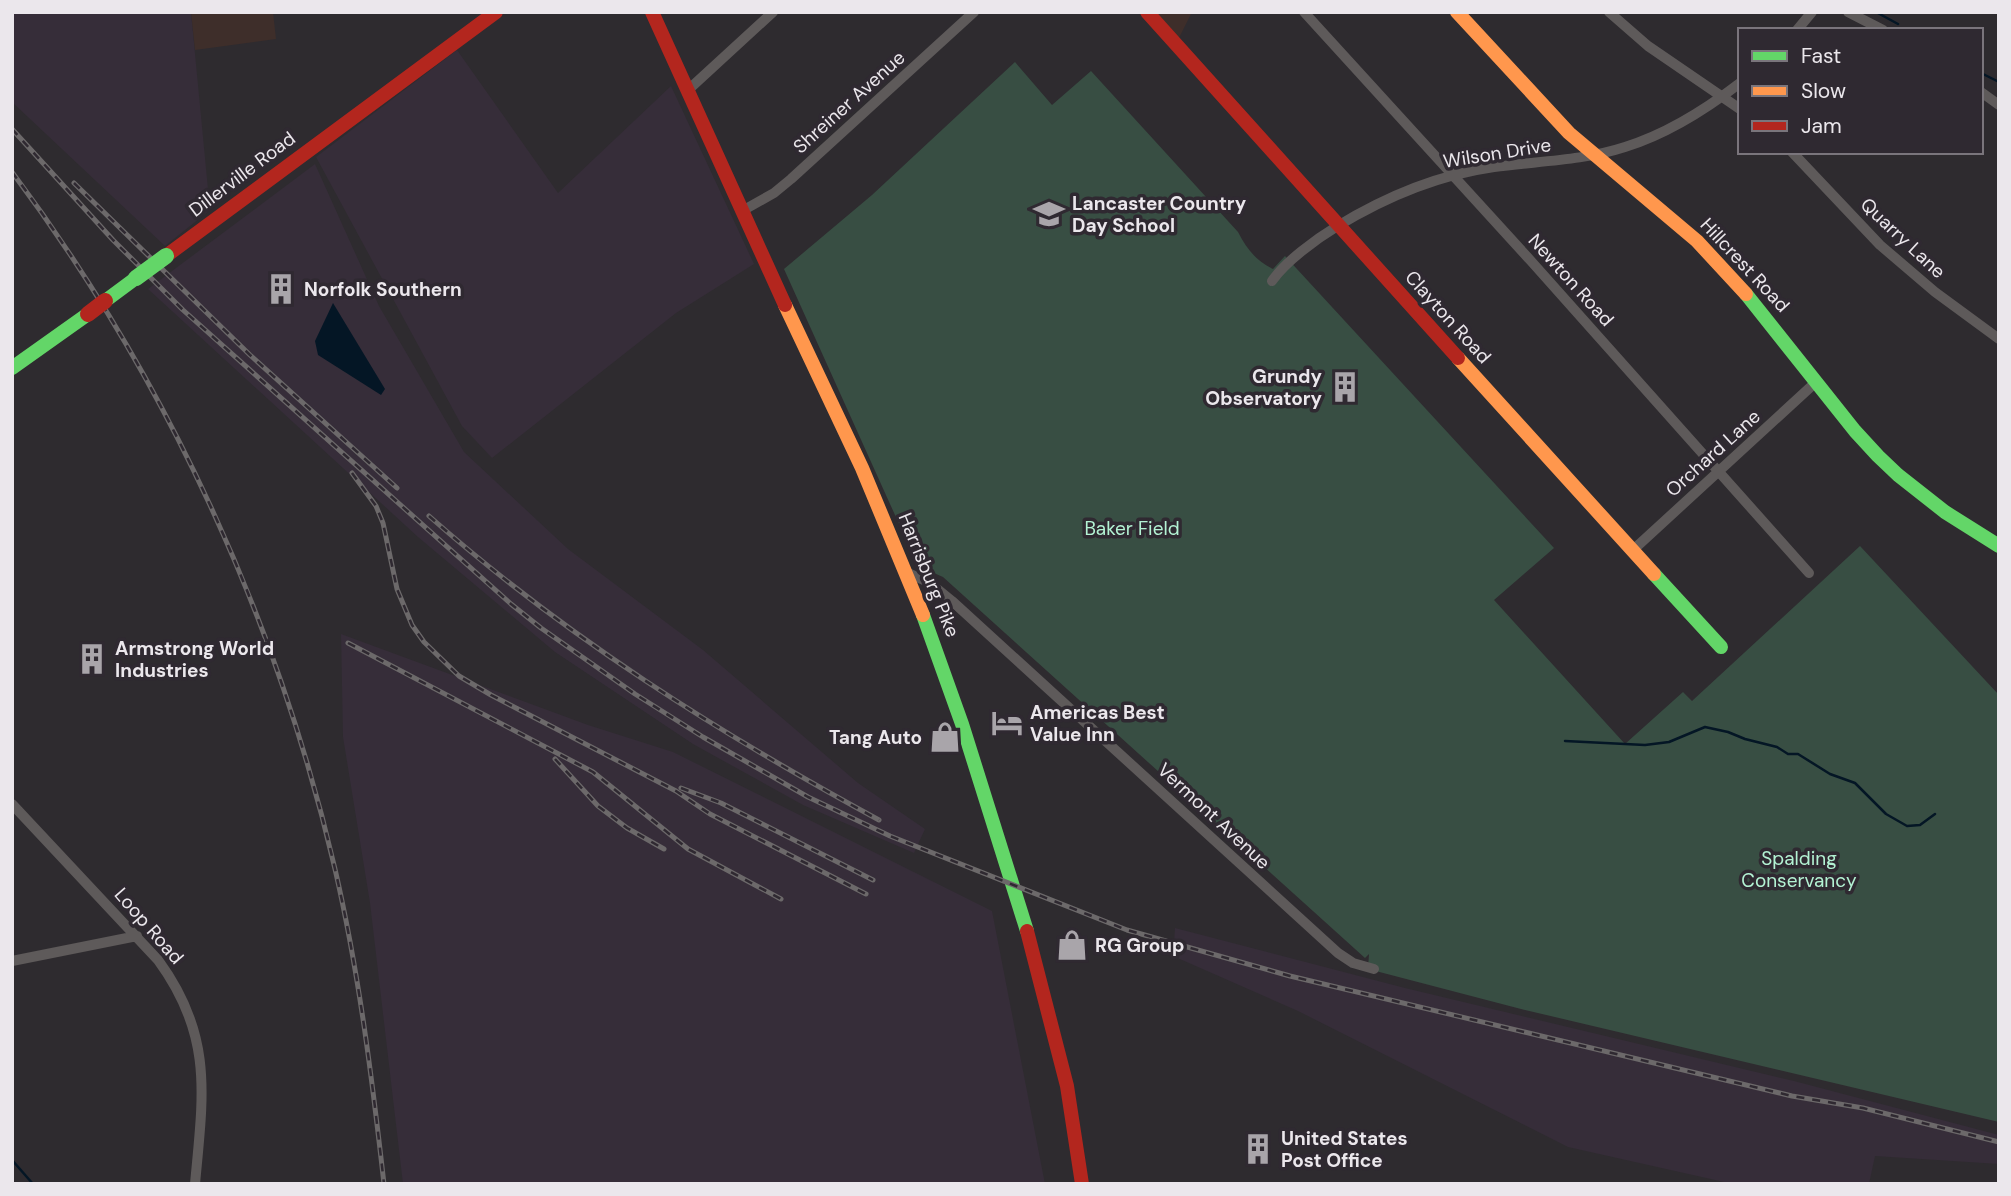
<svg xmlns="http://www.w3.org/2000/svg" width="2011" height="1196" viewBox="0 0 2011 1196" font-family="'DM Sans',sans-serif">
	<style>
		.built { fill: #362d39 }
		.education { fill: #3e2e2a }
		.green { fill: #384e43 }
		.water { fill: #041625 }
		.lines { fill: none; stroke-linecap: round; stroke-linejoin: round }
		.stream { stroke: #041625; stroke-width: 2.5 }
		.street { stroke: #5e5a5a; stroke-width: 10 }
		.fast { stroke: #63d668; stroke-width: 14 }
		.slow { stroke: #ff974d; stroke-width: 14 }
		.jam { stroke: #b3261e; stroke-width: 14 }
		.rail-casing { stroke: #6c696a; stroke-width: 5 }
		.rail { stroke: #2f2931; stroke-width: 2.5; stroke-dasharray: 8; stroke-linecap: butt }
		.fast-bridge { stroke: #63d668; stroke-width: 16 }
		.jam-bridge { stroke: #b3261e; stroke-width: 16 }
		.labels { text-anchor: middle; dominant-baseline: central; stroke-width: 7; stroke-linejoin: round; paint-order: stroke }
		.street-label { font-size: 19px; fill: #ebe7ec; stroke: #2f2931 }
		.poi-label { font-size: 19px; font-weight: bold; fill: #ebe7ec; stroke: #2f2931; text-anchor: start }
		.park-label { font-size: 19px; fill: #b3f2d3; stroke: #2f2931 }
	</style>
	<rect width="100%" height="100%" fill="#2e2b2f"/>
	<path class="built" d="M 12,12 L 191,12 L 210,210 L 165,246 L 12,102 Z
		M 457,50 L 558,193 L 671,86 L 754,264 L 676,313 L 492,458 L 462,426 L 316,157 Z
		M 315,164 L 379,306 L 464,452 L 568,549 L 703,650 L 858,783 L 925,829 L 914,853 L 803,805 L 693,744 L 555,652 L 418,537 L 148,289 Z
		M 341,634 L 588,725 L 673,752 L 992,911 L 1045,1184 L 403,1184 L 370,903 L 343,737 Z
		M 1175,928 L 1405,988 L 1794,1081 L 1999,1135 L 1999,1164 L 1875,1156 L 1869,1184 L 1733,1184 L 1568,1147 L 1298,1011 L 1173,956 Z"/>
	<path class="education" d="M 191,12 L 273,12 L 276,39 L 195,50 Z
		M 1156,12 L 1192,12 L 1179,38 Z"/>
	<path class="green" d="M 1015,62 L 1052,105 L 1091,71 L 1238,232 C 1247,249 1255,260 1273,269 L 1285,256 L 1554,548 L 1494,600 L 1625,744 L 1683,692 L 1692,701 L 1860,546 L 1999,695 L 1999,1122 L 1521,1009 L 1368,969 L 1369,954 L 1365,958 L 943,577 L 918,566 L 784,269 L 872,195 Z"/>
	<path class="water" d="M 333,303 L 385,389 L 381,395 L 318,355 L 315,341 Z"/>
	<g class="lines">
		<path class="stream" d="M 1876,12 L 1898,24
			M 1981,73 L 1999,82
			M 1565,741 L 1645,745 L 1669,742 L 1705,727 L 1728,732 L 1745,739 L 1777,747 L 1788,754 L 1798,754 L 1830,774 L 1855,783 L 1886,814 L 1907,826 L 1920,825 L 1935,814
			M 12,1160 L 33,1184"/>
		<path class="street" d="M 1304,12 L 1531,261 L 1809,573
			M 1609,12 L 1648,46 L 1740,109
			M 1848,12 L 1883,30
			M 1797,30 L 1812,12
			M 687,91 L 773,12
			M 1981,92 L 1999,105
			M 1792,152 L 1880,245 L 1935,292 L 1999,339
			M 742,211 L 774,193 L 791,179 L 974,12
			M 1272,281 C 1285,262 1316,239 1336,227 C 1385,197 1437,175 1494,167 C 1538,161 1582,161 1625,147 C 1667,134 1705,110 1740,83
			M 1633,550 L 1816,382
			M 906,572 L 930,583 L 952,601 L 1338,953 L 1353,963 L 1374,969
			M 12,804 L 158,960 C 214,1036 203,1096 195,1184
			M 12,961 L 137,936"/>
		<path class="fast" d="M 1746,294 L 1855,431 L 1878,456 L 1898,475 L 1945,512 L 1999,546
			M 105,301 L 136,278
			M 12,368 L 88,314
			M 1654,574 L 1721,647
			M 923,615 L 962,724 L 1027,931"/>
		<path class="slow" d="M 1457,12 L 1569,133 L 1697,241 L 1746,294
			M 785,305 L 862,468 L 923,615
			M 1458,358 L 1654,574"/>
		<path class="jam" d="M 652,12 L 785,305
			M 1147,12 L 1458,358
			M 166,256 L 496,12
			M 1027,931 L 1067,1086 L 1082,1184"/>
		<defs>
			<path id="rail" d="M 12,129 L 113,240 L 183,310 L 511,604 L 541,628 L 635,694 L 703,737 L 808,797 L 890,836 L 1127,930 L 1290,976 L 1792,1096 L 1863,1108 L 1999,1142
				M 12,172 C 166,378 277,619 335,869 C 359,973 372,1078 384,1184
				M 74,183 L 250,355 L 397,488
				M 352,473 L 376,506 L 383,523 L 397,589 L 412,625 L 424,642 L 459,676 L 491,695 L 676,791 L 710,814 L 866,894
				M 429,516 C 566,637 719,733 879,820
				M 348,643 L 593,772 L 688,849 L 781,899
				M 555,759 L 598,806 L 627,828 L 664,849
				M 681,788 L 721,803 L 873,880"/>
		</defs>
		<use href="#rail" class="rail-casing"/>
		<use href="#rail" class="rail"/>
		<path class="fast-bridge" d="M 136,278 L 166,256"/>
		<path class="jam-bridge" d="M 88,314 L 105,301"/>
	</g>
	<defs>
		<symbol id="school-bare" viewBox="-9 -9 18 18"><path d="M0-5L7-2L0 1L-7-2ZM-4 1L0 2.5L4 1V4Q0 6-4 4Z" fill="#a9a5aa" stroke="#2f2931" stroke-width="2.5" paint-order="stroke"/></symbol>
		<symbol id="building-bare" viewBox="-9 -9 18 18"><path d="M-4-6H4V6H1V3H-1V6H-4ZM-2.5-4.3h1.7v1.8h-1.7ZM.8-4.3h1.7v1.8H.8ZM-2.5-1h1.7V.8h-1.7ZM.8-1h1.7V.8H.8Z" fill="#a9a5aa" stroke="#2f2931" stroke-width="2.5" paint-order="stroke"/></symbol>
		<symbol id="hotel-bare" viewBox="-9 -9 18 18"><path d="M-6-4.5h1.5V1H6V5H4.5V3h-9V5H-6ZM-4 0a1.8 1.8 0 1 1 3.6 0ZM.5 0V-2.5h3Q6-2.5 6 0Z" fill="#a9a5aa" stroke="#2f2931" stroke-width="2.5" paint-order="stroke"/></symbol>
		<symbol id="shop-bare" viewBox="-9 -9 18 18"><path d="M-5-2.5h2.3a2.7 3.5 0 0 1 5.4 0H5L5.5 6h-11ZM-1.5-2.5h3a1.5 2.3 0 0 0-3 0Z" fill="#a9a5aa" stroke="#2f2931" stroke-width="2.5" paint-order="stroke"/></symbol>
	</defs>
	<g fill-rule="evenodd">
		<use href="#school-bare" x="1027" y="192" width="44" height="44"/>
		<use href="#building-bare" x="259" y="267" width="44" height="44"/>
		<use href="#building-bare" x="1323" y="365" width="44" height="44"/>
		<use href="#building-bare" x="70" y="637" width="44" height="44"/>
		<use href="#hotel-bare" x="985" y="701" width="44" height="44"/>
		<use href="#shop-bare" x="923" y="715" width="44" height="44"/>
		<use href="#shop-bare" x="1050" y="923" width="44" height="44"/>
		<use href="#building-bare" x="1236" y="1127" width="44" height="44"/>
	</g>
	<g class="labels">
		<g class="street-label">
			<text transform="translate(849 102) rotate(-42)">Shreiner Avenue</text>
			<text transform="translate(1497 153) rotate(-9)">Wilson Drive</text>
			<text transform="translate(242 174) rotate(-37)">Dillerville Road</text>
			<text transform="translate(1903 238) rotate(43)">Quarry Lane</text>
			<text transform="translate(1745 265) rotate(47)">Hillcrest Road</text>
			<text transform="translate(1571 280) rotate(48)">Newton Road</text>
			<text transform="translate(1448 317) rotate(48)">Clayton Road</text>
			<text transform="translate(1713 453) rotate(-42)">Orchard Lane</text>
			<text transform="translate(929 575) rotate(68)">Harrisburg Pike</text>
			<text transform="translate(1214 816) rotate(43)">Vermont Avenue</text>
			<text transform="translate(149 926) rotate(49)">Loop Road</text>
		</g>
		<g class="poi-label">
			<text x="1072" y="203">Lancaster Country<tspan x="1072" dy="22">Day School</tspan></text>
			<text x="304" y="289">Norfolk Southern</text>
			<text x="1322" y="376" text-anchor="end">Grundy<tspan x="1322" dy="22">Observatory</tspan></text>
			<text x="115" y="648">Armstrong World<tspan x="115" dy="22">Industries</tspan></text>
			<text x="1030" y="712">Americas Best<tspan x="1030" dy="22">Value Inn</tspan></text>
			<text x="922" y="737" text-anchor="end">Tang Auto</text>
			<text x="1095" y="945">RG Group</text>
			<text x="1281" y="1138">United States<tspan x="1281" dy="22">Post Office</tspan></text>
		</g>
		<g class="park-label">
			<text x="1132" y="528">Baker Field</text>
			<text x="1799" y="858">Spalding<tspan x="1799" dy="22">Conservancy</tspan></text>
		</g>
	</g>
	<rect width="2011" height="1196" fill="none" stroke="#ebe7ec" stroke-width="28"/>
	<rect x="1738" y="28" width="245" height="126" fill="#2f2931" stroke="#7a757c" stroke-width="2"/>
	<rect x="1752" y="51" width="35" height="10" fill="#63d668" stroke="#7a757c" stroke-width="2"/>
	<text x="1801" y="63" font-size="21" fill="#ebe7ec">Fast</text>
	<rect x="1752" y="86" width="35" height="10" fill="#ff974d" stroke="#7a757c" stroke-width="2"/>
	<text x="1801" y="98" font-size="21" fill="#ebe7ec">Slow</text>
	<rect x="1752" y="121" width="35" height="10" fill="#b3261e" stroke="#7a757c" stroke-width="2"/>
	<text x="1801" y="133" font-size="21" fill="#ebe7ec">Jam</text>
</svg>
